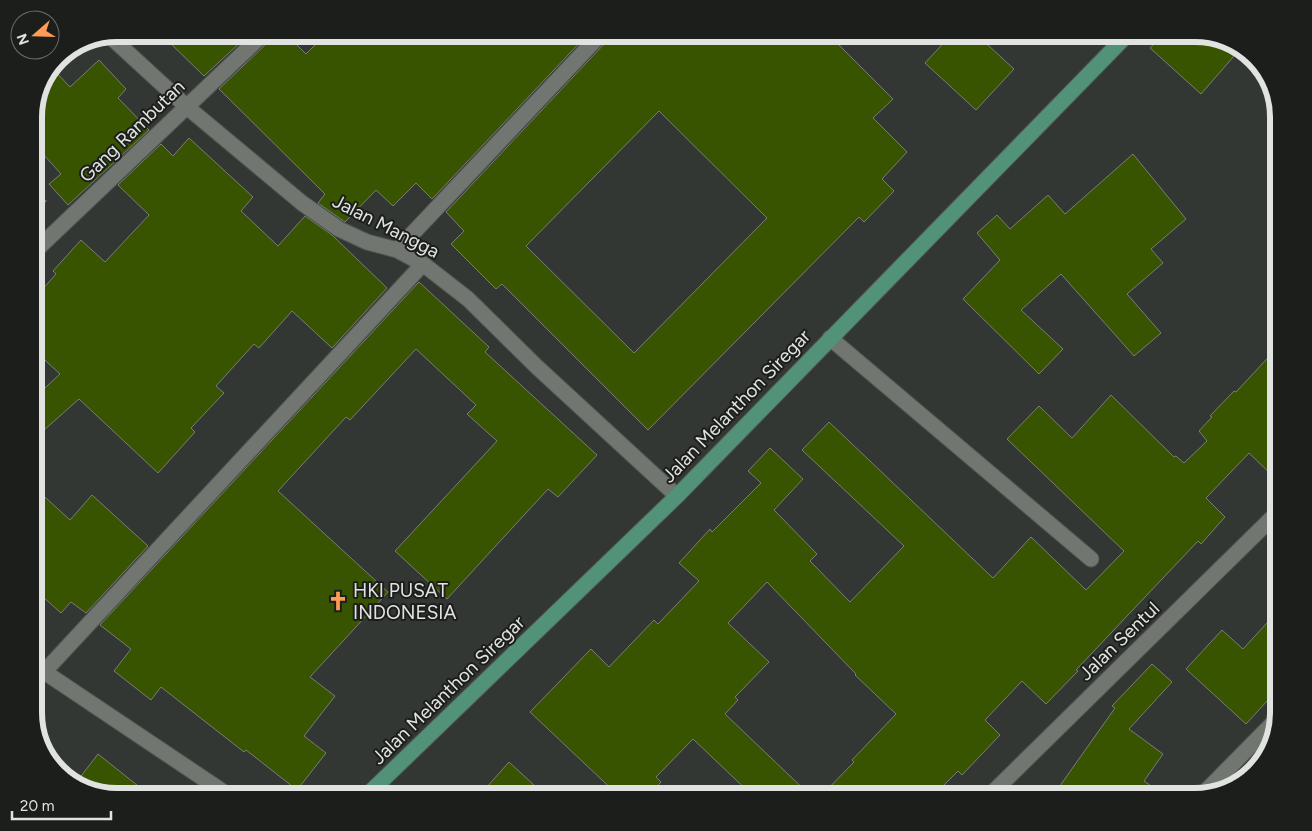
<svg xmlns="http://www.w3.org/2000/svg" width="1312" height="831" viewBox="0 0 1312 831" font-family="Figtree,sans-serif">
	<style>
		.building { fill: #395400; stroke: #7a7d77; fill-rule: evenodd }
		.lines { fill: none; stroke-linecap: round; stroke-linejoin: round }
		.minor-casing { stroke: #525652; stroke-width: 17 }
		.major-casing { stroke: #525652; stroke-width: 17 }
		.path { stroke: #8e928e; stroke-width: 3; stroke-dasharray: 1 4; stroke-linecap: butt }
		.minor { stroke: #717671; stroke-width: 15 }
		.major { stroke: #519278; stroke-width: 15 }
		.labels { text-anchor: middle; dominant-baseline: central; stroke-width: 4; stroke-linejoin: round; paint-order: stroke }
		.street-label { font-size: 19px; fill: #e0e3e0; stroke: #1c1e1c }
		.poi-label { font-size: 19px; fill: #e0e3e0; stroke: #1c1e1c; text-anchor: start }
		.rim { fill: none; stroke: #e0e3e0; stroke-width: 6 }
	</style>
	<rect width="100%" height="100%" fill="#333733"/>
	<path class="building" d="M 1163,34 L 1195,34 L 1241,48 L 1201,94 L 1150,48 Z
		M 951,35 L 977,35 L 1014,69 L 976,110 L 925,63 Z
		M 830,36 L 893,99 L 873,118 L 907,152 L 882,179 L 894,191 L 864,222 L 859,217 L 648,430 L 502,284 L 496,289 L 451,244 L 464,231 L 446,212 L 605,43 L 607,37 ZM 659,111 L 767,218 L 634,353 L 526,246 Z
		M 585,37 L 432,199 L 416,183 L 393,206 L 376,190 L 345,222 L 318,203 L 325,194 L 219,89 L 264,46 L 267,39 L 291,39 L 306,54 L 321,39 Z
		M 214,39 L 244,39 L 204,76 L 167,40 Z
		M 99,60 L 126,89 L 118,98 L 149,130 L 68,205 L 49,184 L 61,174 L 34,144 L 34,112 L 53,69 L 70,87 Z
		M 189,138 L 253,197 L 241,211 L 278,246 L 305,216 L 332,235 L 387,288 L 332,348 L 292,311 L 259,348 L 254,344 L 216,386 L 224,393 L 191,428 L 195,432 L 158,473 L 79,399 L 34,439 L 34,398 L 60,374 L 34,350 L 34,299 L 56,274 L 53,271 L 81,240 L 105,262 L 149,215 L 118,185 L 161,144 L 173,156 Z
		M 1133,154 L 1186,219 L 1151,249 L 1163,263 L 1127,294 L 1161,333 L 1134,356 L 1061,274 L 1021,310 L 1063,349 L 1039,374 L 963,299 L 1000,260 L 977,233 L 997,215 L 1010,229 L 1048,195 L 1065,214 Z
		M 419,282 L 489,347 L 485,352 L 597,455 L 558,497 L 548,489 L 447,599 L 395,551 L 497,441 L 467,414 L 476,405 L 416,349 L 350,420 L 346,417 L 278,491 L 388,592 L 310,677 L 335,696 L 304,736 L 326,753 L 297,790 L 246,750 L 244,752 L 161,687 L 151,700 L 114,671 L 131,649 L 100,625 Z
		M 1278,347 L 1278,481 L 1249,453 L 1206,498 L 1225,517 L 1201,544 L 1198,541 L 1076,670 L 1078,671 L 1046,704 L 1022,681 L 985,720 L 1000,735 L 962,775 L 958,771 L 932,797 L 820,797 L 854,762 L 852,760 L 896,714 L 855,675 L 856,674 L 767,582 L 728,623 L 769,662 L 735,697 L 738,700 L 725,714 L 812,797 L 754,797 L 693,739 L 656,777 L 661,782 L 647,797 L 620,797 L 530,712 L 591,649 L 609,667 L 654,620 L 658,624 L 699,581 L 679,563 L 710,529 L 712,532 L 761,483 L 748,471 L 770,448 L 803,479 L 774,510 L 817,554 L 810,561 L 850,602 L 904,546 L 802,450 L 829,422 L 993,578 L 1031,537 L 1086,590 L 1124,551 L 1007,439 L 1039,406 L 1072,438 L 1111,395 L 1174,457 L 1176,456 L 1184,463 L 1207,441 L 1199,431 L 1212,417 L 1210,416 L 1234,391 L 1236,392 Z
		M 34,487 L 70,520 L 92,495 L 148,546 L 86,613 L 71,602 L 61,613 L 34,589 Z
		M 1278,611 L 1278,689 L 1246,724 L 1186,669 L 1222,630 L 1243,649 Z
		M 1152,664 L 1172,682 L 1129,729 L 1163,754 L 1144,781 L 1167,797 L 1052,797 L 1115,708 L 1112,706 Z
		M 98,754 L 152,797 L 117,797 L 75,784 Z
		M 509,762 L 547,797 L 478,797 Z"/>
	<g class="lines">
		<defs>
			<path id="minor" d="M 114,40 L 187,107 L 302,203 L 339,229 L 367,242 L 397,250 L 423,264 L 468,299 L 537,367 L 677,496
				M 397,250 L 598,37
				M 34,252 L 258,39
				M 830,338 L 1091,559
				M 34,665 L 231,797
				M 44,672 L 423,264
				M 1201,796 L 1276,720
				M 988,797 L 1278,512"/>
			<path id="major" d="M 365,797 L 677,496 L 1128,34"/>
		</defs>
		<use href="#minor" class="minor-casing"/>
		<use href="#major" class="major-casing"/>
		<path class="path" d="M 34,191 L 48,204"/>
		<use href="#minor" class="minor"/>
		<use href="#major" class="major"/>
	</g>
	<defs>
		<symbol id="church-bare" viewBox="-9 -9 18 18"><path d="M-1.2-6h2.4v3.5h3.3v2.4h-3.3V6h-2.4V-.1h-3.3v-2.4h3.3Z" fill="#fd9c56" stroke="#1c1e1c" stroke-width="2.5" paint-order="stroke"/></symbol>
	</defs>
	<g fill-rule="evenodd">
		<use href="#church-bare" x="324" y="587" width="28" height="28"/>
	</g>
	<g class="labels">
		<g class="street-label">
			<text transform="translate(132 131) rotate(-44)">Gang Rambutan</text>
			<text transform="translate(386 226) rotate(27)">Jalan Mangga</text>
			<text transform="translate(736 406) rotate(-46)">Jalan Melanthon Siregar</text>
			<text transform="translate(1119 641) rotate(-44)">Jalan Sentul</text>
			<text transform="translate(448 690) rotate(-44)">Jalan Melanthon Siregar</text>
		</g>
		<g class="poi-label">
			<text x="353" y="590">HKI PUSAT<tspan x="353" dy="22">INDONESIA</tspan></text>
		</g>
	</g>
	<path d="M0 0H1312V831H0ZM117 42H1195A75 75 0 0 1 1270 117V713A75 75 0 0 1 1195 788H117A75 75 0 0 1 42 713V117A75 75 0 0 1 117 42Z" fill="#1c1e1c" fill-rule="evenodd"/>
	<path class="rim" d="M117 42H1195A75 75 0 0 1 1270 117V713A75 75 0 0 1 1195 788H117A75 75 0 0 1 42 713V117A75 75 0 0 1 117 42Z"/>
	<g transform="translate(35 35) rotate(250)"><circle r="24" fill="#1c1e1c" stroke="#6a6d6a"/>
	<path d="M0-4L9 19L0 12L-9 19Z" fill="#fd9c56"/>
	<text y="-8" font-size="14" font-weight="bold" text-anchor="middle" fill="#e0e3e0">N</text>
	</g>
	<path d="M12 811v8h99v-8" fill="none" stroke="#e0e3e0" stroke-width="2.5"/>
	<text x="20" y="811" font-size="15" fill="#e0e3e0" stroke="#1c1e1c" stroke-width="4" paint-order="stroke">20 m</text>
</svg>
